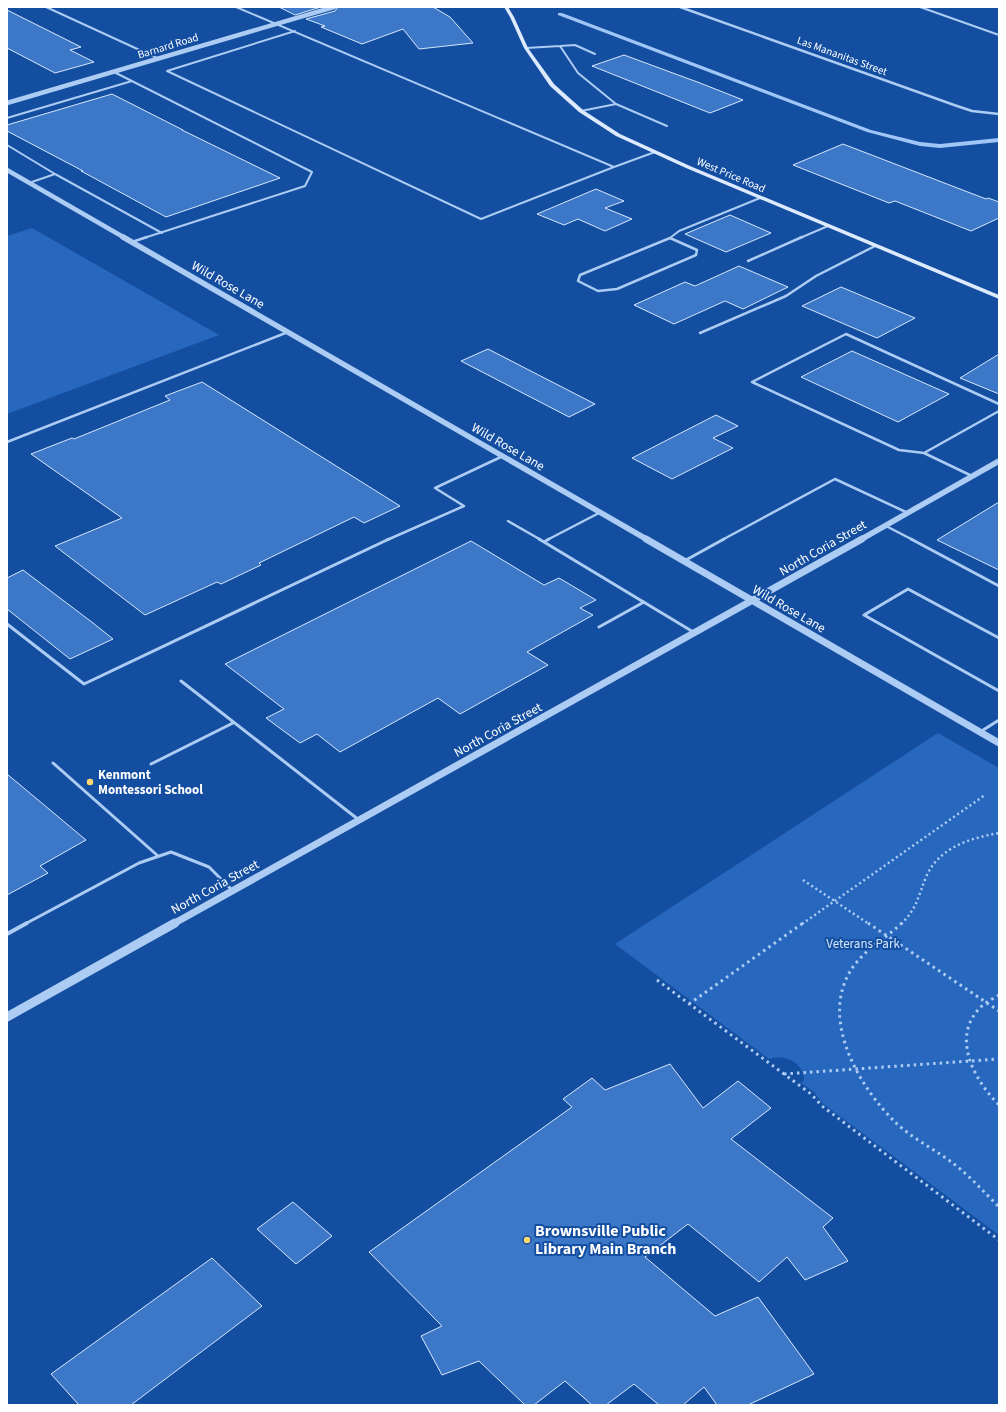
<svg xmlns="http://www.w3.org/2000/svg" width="1006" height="1412" viewBox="0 0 1006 1412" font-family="'Source Sans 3',sans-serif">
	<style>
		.green { fill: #2768be }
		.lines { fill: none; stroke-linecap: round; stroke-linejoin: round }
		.stream { fill: #9fc6f7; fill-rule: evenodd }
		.building { fill: #3d77c7; stroke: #d6e7fd }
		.path-far1 { stroke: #adccf4; stroke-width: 2.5; stroke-dasharray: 2 3; stroke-linecap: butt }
		.path { stroke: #adccf4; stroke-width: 3; stroke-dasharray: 2.5 4; stroke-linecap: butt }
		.service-far3 { stroke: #adccf4; stroke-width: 2 }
		.service-far2 { stroke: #adccf4; stroke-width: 2.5 }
		.service-far1 { stroke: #adccf4; stroke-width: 3 }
		.service { stroke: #adccf4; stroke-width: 4 }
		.minor { stroke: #adccf4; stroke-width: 2.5 }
		.tertiary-far3 { stroke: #adccf4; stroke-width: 4.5 }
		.tertiary-far2 { stroke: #adccf4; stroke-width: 5.5 }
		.tertiary-far1 { stroke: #adccf4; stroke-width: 7 }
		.tertiary { stroke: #adccf4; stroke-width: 9 }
		.secondary { fill: #ddeafd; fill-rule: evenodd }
		.poi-dot { fill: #ffd970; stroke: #144ea0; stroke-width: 1.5 }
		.labels { text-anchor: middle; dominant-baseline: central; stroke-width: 4; stroke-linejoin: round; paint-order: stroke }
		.far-street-label { font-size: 11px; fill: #fff; stroke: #144ea0 }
		.street-label { font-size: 13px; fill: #fff; stroke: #144ea0 }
		.poi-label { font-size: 13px; font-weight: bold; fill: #fff; stroke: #144ea0; text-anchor: start }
		.park-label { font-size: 13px; fill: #d6e7fd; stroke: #144ea0 }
		.near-poi-label { font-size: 16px; font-weight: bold; fill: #fff; stroke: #144ea0; text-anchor: start }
	</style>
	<rect width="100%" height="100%" fill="#144ea0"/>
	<path class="green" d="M 32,228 L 219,335 L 7,414 L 7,236 Z
		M 938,733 L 999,768 L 999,1235 L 822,1103 L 814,1092 L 801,1083 L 804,1080 C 803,1062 785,1054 769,1059 L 615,944 Z"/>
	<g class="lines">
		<path class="stream" d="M 558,13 L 562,13 L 871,130 L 920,142 L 940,144 L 999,138 L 999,142 L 940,148 L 920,146 L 867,132 L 558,15 Z"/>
	</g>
	<path class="building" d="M 279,7 L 321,7 L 295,15 Z
		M 338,7 L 433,7 L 450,17 L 473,43 L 419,49 L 403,29 L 362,44 L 321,27 L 325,26 L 306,19 L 335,11 Z
		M 7,10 L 81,47 L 70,50 L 94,62 L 55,73 L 7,48 Z
		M 624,55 L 700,83 L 743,100 L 710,113 L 592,66 Z
		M 112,94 L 183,130 L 182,130 L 280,178 L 166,217 L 81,171 L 83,171 L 7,131 L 7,125 Z
		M 843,144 L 986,199 L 988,198 L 999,202 L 999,218 L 971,231 L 895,201 L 889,203 L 793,165 Z
		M 596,189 L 624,201 L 605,208 L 632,219 L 605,231 L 578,219 L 564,225 L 537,214 Z
		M 730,215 L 771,233 L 726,252 L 685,234 Z
		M 739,266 L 788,287 L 743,309 L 725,301 L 674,324 L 634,305 L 685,282 L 695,286 Z
		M 841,287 L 915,318 L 877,338 L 802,306 Z
		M 488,349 L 595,404 L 569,417 L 461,361 Z
		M 852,351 L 949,394 L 898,422 L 801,377 Z
		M 999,354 L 999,394 L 960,378 Z
		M 202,382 L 400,506 L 364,523 L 354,517 L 259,563 L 261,565 L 221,584 L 217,582 L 145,615 L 55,546 L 122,518 L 31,454 L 72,438 L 74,439 L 170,400 L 165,396 Z
		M 716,415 L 738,426 L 713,438 L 733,448 L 672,479 L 632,458 Z
		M 999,502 L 999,570 L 937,540 Z
		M 471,541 L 544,585 L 559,578 L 596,600 L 580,608 L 593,615 L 527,652 L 548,665 L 460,714 L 438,698 L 340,752 L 317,734 L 300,743 L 266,718 L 284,709 L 225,664 Z
		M 23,570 L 93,623 L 113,639 L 70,659 L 7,609 L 7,578 Z
		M 7,774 L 86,840 L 40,866 L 48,873 L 7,895 Z
		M 670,1064 L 703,1108 L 738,1081 L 771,1108 L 731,1139 L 833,1218 L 823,1227 L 848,1261 L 805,1280 L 787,1257 L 759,1282 L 688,1224 L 645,1257 L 715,1316 L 758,1297 L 814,1374 L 748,1405 L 717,1405 L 704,1387 L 683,1405 L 659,1405 L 634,1384 L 606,1405 L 592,1405 L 565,1381 L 534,1405 L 525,1405 L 479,1361 L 442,1375 L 421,1336 L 442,1326 L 369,1252 L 572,1107 L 563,1099 L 592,1078 L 605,1090 Z
		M 293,1202 L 332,1236 L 296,1264 L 257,1229 Z
		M 212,1258 L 262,1306 L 131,1405 L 79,1405 L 51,1374 Z"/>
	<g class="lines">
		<path class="path-far1" d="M 803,880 L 869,924
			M 802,924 L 985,795
			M 901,924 C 918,908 918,895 927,875 C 940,847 971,838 999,833"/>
		<path class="path" d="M 868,923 L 999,1011
			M 902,923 C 887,937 869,947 856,963 C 816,1013 857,1085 896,1123 C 912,1138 932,1148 950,1161 C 968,1174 983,1191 999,1207
			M 657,980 L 811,1094 L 822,1106 L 999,1240
			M 999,995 C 994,998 988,1001 983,1005 C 949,1035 974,1080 999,1105
			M 689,1004 L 803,923
			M 784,1074 L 999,1059"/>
		<path class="service-far3" d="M 46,7 L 157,58
			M 236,7 L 614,167 L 655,152
			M 920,7 L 999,35
			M 295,31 L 167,71 L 481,219 L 614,167
			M 526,48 L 560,46
			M 114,72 L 312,172 L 305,186 L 144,238
			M 616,104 L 667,126
			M 581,111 L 616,104 L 578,73 L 560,46 L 575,45 L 595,54
			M 7,118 L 132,81
			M 7,145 L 55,174 L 162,233
			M 29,183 L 55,174
			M 670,238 L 679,231 L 760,198
			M 800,238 L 828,226"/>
		<path class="service-far2" d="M 670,238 L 697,250 L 696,255 L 617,289 L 598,291 L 578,281 L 580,275 Z
			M 132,242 L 147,237
			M 748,261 L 802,237
			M 700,333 L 786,296 L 816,276 L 875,246
			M 752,382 L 846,334 L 999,404
			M 752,382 L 899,450 L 924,453 L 972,476
			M 7,442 L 288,332
			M 924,453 L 999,411
			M 508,521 L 541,540
			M 886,526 L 913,540
			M 387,540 L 464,506 L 435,488 L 503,456
			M 547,540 L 599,513
			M 722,540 L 835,479 L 908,513"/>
		<path class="service-far1" d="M 539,539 L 544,542
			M 549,539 L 544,542 L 695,633
			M 911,539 L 999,586
			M 686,560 L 724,539
			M 7,624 L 84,684 L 389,539
			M 599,627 L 644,602
			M 999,638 L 908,589 L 864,615 L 999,691
			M 181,681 L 359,820
			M 980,732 L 999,720
			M 53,763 L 158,856
			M 151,764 L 233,723
			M 25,924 L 139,863 L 171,852 L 209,867 L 233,891"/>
		<path class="service" d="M 7,934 L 27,923"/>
		<path class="minor" d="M 680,7 L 957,106 L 972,111 L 999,114"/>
		<path class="tertiary-far3" d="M 7,103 L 334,7
			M 7,170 L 125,238"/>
		<path class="tertiary-far2" d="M 123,237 L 648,540
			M 860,540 L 999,461"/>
		<path class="tertiary-far1" d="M 646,539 L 999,743
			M 173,924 L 862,539"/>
		<path class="tertiary" d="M 7,1017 L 175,923"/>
		<path class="secondary" d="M 504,7 L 508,7 L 514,17 L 528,48 L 554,84 L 583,110 L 620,134 L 690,166 L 999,295 L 999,299 L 686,168 L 616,136 L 579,112 L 550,86 L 524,48 L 510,17 Z"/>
	</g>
	<g class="poi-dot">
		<circle cx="90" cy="782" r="4"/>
		<circle cx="527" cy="1240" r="4"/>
	</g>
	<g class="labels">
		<g class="far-street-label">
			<text transform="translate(168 46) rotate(-17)">Barnard Road</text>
			<text transform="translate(842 56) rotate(20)">Las Mananitas Street</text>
			<text transform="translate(731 175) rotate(23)">West Price Road</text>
		</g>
		<g class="street-label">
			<text transform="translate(228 285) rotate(30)">Wild Rose Lane</text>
			<text transform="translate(508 447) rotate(30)">Wild Rose Lane</text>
			<text transform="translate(823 548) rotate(-30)">North Coria Street</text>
			<text transform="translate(789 609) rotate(30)">Wild Rose Lane</text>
			<text transform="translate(498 730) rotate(-29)">North Coria Street</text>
			<text transform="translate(215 887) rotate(-29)">North Coria Street</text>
		</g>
		<g class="poi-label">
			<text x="98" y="775">Kenmont<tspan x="98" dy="15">Montessori School</tspan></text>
		</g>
		<g class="park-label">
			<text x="863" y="944">Veterans Park</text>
		</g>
		<g class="near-poi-label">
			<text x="535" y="1231">Brownsville Public<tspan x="535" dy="18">Library Main Branch</tspan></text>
		</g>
	</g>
	<rect width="1006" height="1412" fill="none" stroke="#ffffff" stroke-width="16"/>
</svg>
